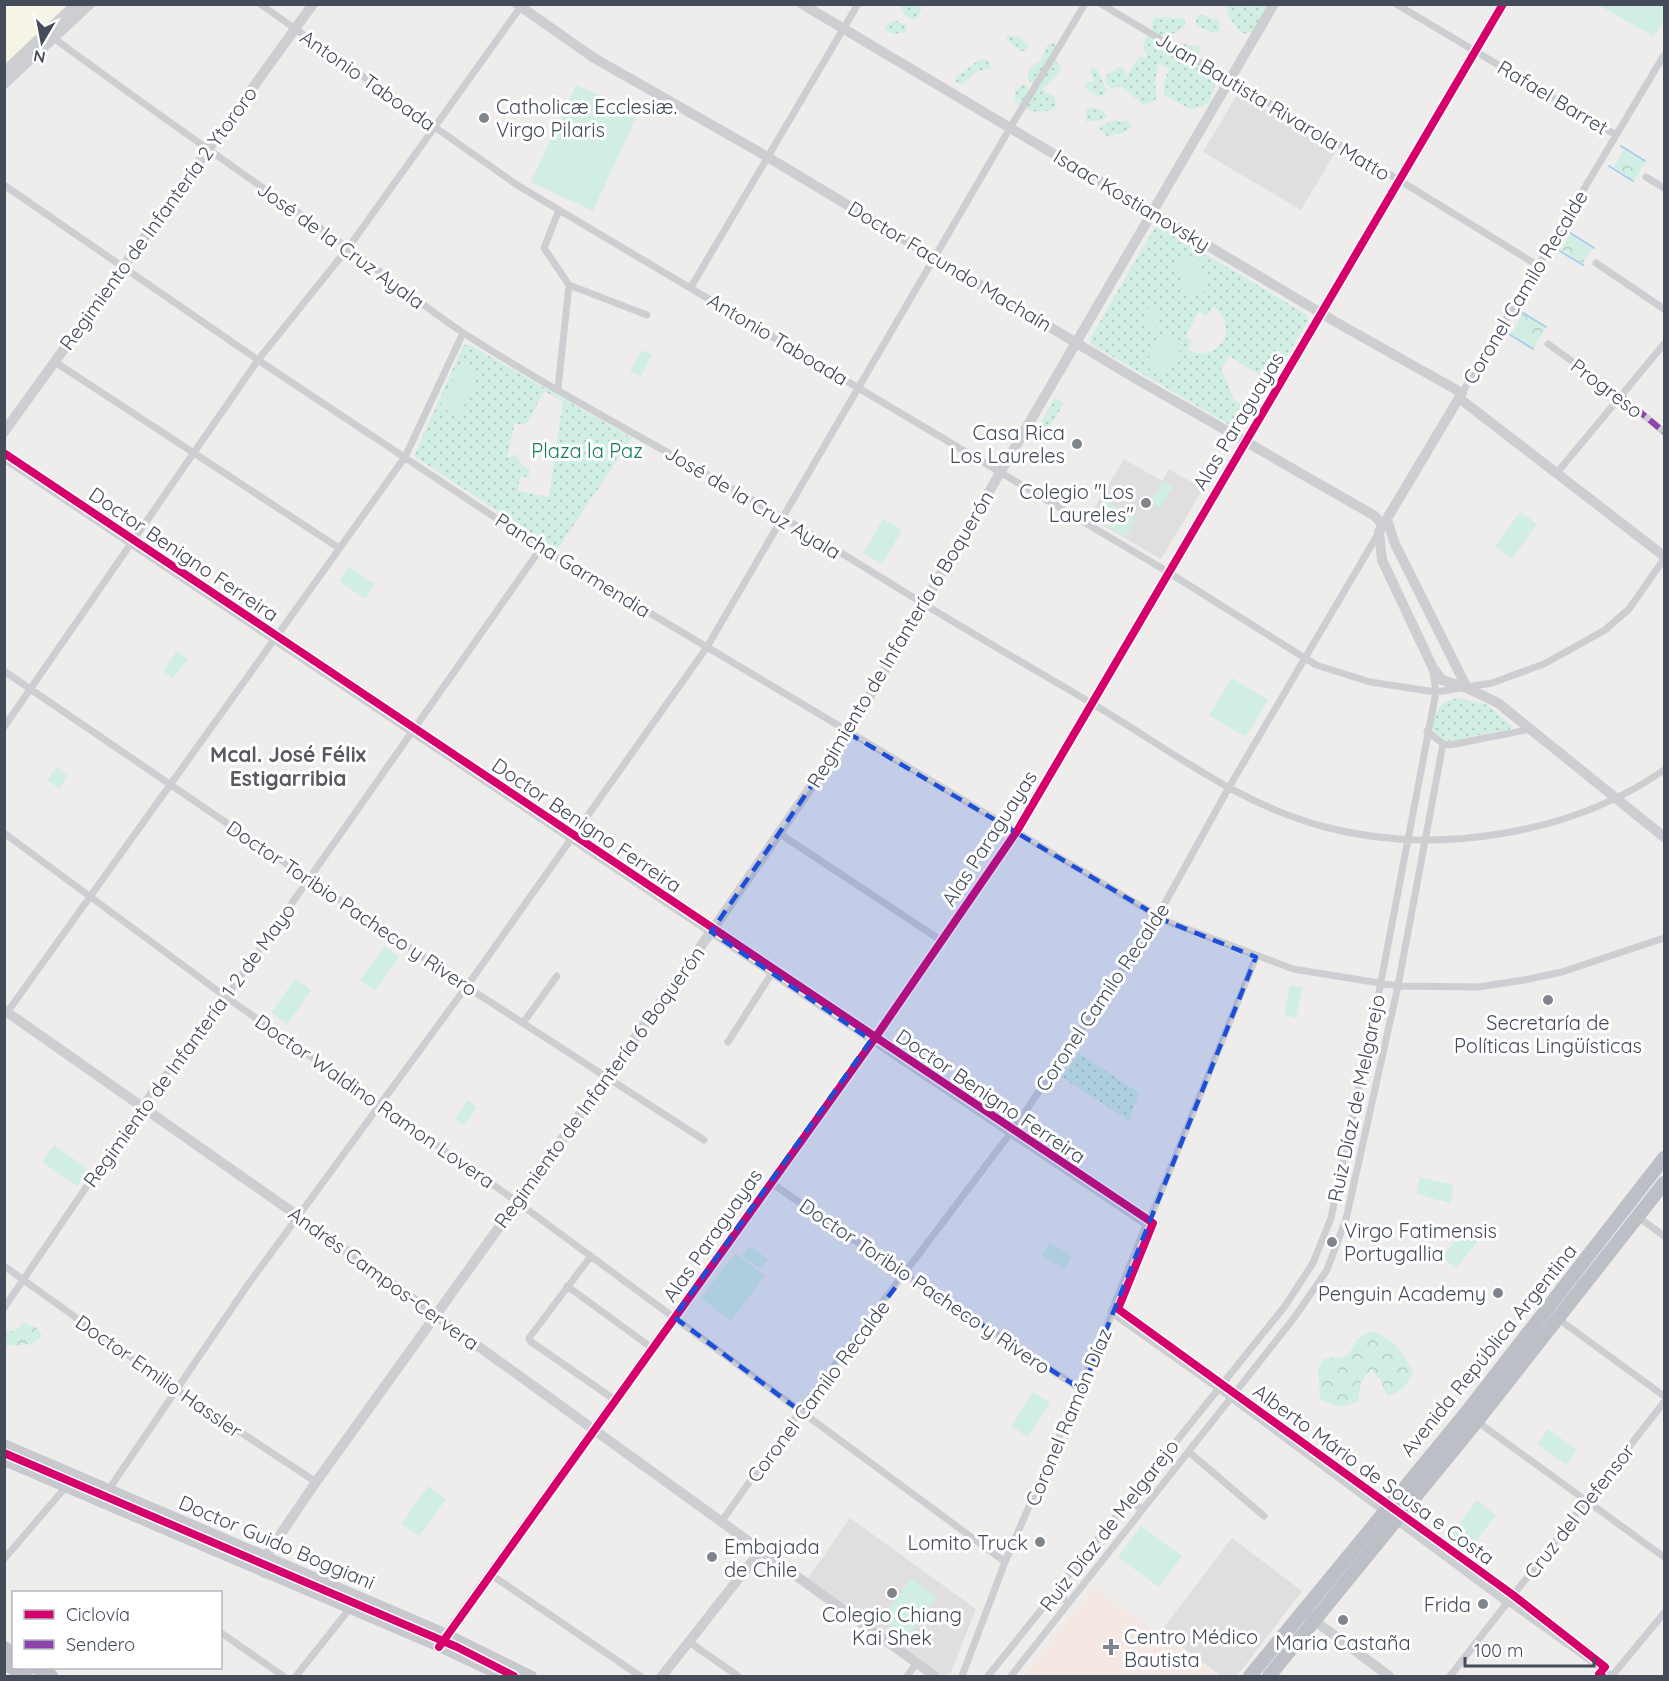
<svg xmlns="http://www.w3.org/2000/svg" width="1669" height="1681" viewBox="0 0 1669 1681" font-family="Quicksand,sans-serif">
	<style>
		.commercial { fill: #f6f4e7 }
		.education { fill: #e0dede }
		.medical { fill: #f5e8e2 }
		.green { fill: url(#green-dots); fill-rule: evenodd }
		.forest { fill: url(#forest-crowns) }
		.pitch { fill: #d0eee1 }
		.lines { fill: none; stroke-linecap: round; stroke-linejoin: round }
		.stream { stroke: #a3ceed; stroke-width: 2 }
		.street { stroke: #cdced2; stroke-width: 7 }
		.secondary { stroke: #ccced2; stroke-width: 10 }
		.primary { stroke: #c7c9ce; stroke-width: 10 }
		.highway { stroke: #bcbfc6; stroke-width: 14 }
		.quiet { stroke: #8e44ad; stroke-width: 6; stroke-dasharray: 12 6; stroke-linecap: butt }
		.cycleway-casing { stroke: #fff; stroke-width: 11 }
		.cycleway { stroke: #d6006c; stroke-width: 8 }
		.marked { fill: #1d4ed8; fill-opacity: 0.2; stroke: #1d4ed8; stroke-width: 4.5; stroke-dasharray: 12 8; stroke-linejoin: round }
		.poi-dot { fill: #80848c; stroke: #fff; stroke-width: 2 }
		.labels { text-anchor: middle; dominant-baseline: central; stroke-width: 6; stroke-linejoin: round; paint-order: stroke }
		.street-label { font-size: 20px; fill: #444b59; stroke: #fff }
		.poi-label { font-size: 20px; fill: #444b59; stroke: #fff; text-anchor: end }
		.park-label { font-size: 20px; fill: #157b5d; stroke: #fff }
		.neighbourhood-label { font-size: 21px; font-weight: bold; fill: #585a61; stroke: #fff }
	</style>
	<defs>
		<pattern id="green-dots" width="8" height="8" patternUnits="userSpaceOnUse" patternTransform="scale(1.5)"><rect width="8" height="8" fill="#d0eee1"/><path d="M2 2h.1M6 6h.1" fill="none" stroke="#b4cec3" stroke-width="1.8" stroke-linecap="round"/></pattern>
		<pattern id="forest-crowns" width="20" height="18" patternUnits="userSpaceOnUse" patternTransform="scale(1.5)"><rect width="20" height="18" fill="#d0eee1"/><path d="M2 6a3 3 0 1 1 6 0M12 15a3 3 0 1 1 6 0" fill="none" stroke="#b4cec3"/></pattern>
	</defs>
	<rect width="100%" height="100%" fill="#eeedec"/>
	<path class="commercial" d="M 5,5 L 72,5 L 5,68 Z"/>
	<path class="education" d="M 1238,93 L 1336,151 L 1301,210 L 1203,152 Z
		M 1124,459 L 1162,481 L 1169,469 L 1203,489 L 1161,559 L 1089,517 Z
		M 850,1518 L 976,1609 L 951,1672 L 944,1676 L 808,1578 Z
		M 1232,1538 L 1302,1591 L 1237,1676 L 1221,1676 L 1161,1631 Z"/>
	<path class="medical" d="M 1094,1588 L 1136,1618 L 1216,1676 L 1024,1676 Z"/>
	<path class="green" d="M 900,5 L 921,5 L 919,17 L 912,19 L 904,15 Z
		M 1227,5 L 1269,5 L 1259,30 L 1243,34 C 1236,25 1225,16 1227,5 Z
		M 1201,15 L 1219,20 L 1220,31 L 1211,32 L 1196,25 L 1196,18 Z
		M 1155,17 L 1183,18 L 1186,24 C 1180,34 1171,34 1160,35 L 1166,41 L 1201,47 L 1195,63 C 1219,78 1219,79 1208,104 L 1192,110 L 1164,95 L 1164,82 L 1170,68 L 1157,64 C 1158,75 1153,87 1157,97 L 1153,102 L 1142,104 L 1121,86 L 1112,89 L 1105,82 L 1107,75 L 1121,66 L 1127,73 L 1122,84 L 1140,56 L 1148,59 L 1143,47 L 1146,37 L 1155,35 L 1151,25 Z
		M 895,20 L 905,25 L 907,32 L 893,34 L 887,31 L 885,26 Z
		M 1008,35 L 1018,36 L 1029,46 L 1025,51 L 1020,51 L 1006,39 Z
		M 1053,43 L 1058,48 L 1054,56 L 1062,70 L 1043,89 C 1049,98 1058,91 1055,108 C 1043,115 1023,112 1015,101 L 1015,91 L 1023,84 L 1027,86 L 1029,95 L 1035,87 L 1027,78 L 1030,68 L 1041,60 L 1048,44 Z
		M 985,59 L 990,62 L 991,69 L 977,71 L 962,85 L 956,82 L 956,77 L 979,60 Z
		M 1091,67 L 1096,68 L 1107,91 L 1102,97 L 1091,93 L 1085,86 L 1086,83 L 1095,81 L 1090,72 Z
		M 1090,108 L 1103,110 L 1107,116 L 1103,120 L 1086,122 L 1086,110 Z
		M 1116,120 L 1121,122 L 1128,120 L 1131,128 L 1123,133 L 1107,136 L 1098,127 Z
		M 1159,226 L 1307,315 L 1308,321 L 1242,429 L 1237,429 L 1091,344 L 1090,339 L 1155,227 ZM 1213,306 C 1241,326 1219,365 1187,350 L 1192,341 L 1185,336 L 1199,312 L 1207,316 ZM 1229,356 L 1265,378 L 1246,408 L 1234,400 L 1221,369 Z
		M 468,344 L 632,438 L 557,550 L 414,456 L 463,346 ZM 462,363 L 470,367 L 458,416 L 440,407 ZM 544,391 L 563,401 L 549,497 L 518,491 L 520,476 L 530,478 L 529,469 L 520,463 L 516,454 L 507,458 L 515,422 L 521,425 L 528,422 Z
		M 1055,398 L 1064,403 L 1042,441 L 1033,436 Z
		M 1459,698 L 1487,705 L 1512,726 L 1511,729 L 1449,741 L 1442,739 L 1432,728 C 1436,710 1439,701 1459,698 Z
		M 1079,1053 L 1139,1093 L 1129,1121 L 1062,1077 Z
		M 4,1451 L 65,1477 L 65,1483 L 5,1459 Z
		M 81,1483 L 253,1558 L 254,1563 L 75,1487 Z
		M 273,1565 L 349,1598 L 348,1605 L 269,1572 L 269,1566 Z
		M 365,1605 L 436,1634 L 436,1639 L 361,1609 Z"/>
	<path class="forest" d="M 1624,150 L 1645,162 L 1634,180 L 1614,167 Z
		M 1570,235 L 1592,249 L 1583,263 L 1561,249 Z
		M 1522,314 L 1545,328 L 1534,348 L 1512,334 Z
		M 23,1323 L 37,1328 L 42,1336 L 32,1344 L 5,1346 L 5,1330 L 15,1331 Z
		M 1372,1331 C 1394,1339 1402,1352 1413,1372 C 1407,1384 1402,1393 1388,1395 L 1383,1390 L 1382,1382 L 1371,1369 L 1361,1382 L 1358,1401 C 1343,1409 1334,1407 1320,1399 L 1318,1370 L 1323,1359 L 1348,1356 L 1357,1339 Z"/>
	<path class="pitch" d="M 1599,5 L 1664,5 L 1664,19 L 1654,37 Z
		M 576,85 L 638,113 L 593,211 L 531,182 Z
		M 1195,254 L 1209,289 L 1189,297 L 1175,262 Z
		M 1151,305 L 1164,313 L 1153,332 L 1140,324 Z
		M 1164,331 L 1184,343 L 1164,377 L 1144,366 Z
		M 642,350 L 652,355 L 641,376 L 630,371 Z
		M 462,363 L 470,367 L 476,381 L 459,416 L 440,407 Z
		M 1163,481 L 1173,487 L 1160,508 L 1150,502 Z
		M 1103,500 L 1136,519 L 1126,537 L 1092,517 Z
		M 1520,512 L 1537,524 L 1512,559 L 1495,546 Z
		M 883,519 L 902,530 L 882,564 L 863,553 Z
		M 349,567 L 375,584 L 365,599 L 339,581 Z
		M 177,651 L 188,659 L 173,678 L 163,671 Z
		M 1232,678 L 1268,700 L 1246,737 L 1209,715 Z
		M 57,767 L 68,776 L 59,788 L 47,780 Z
		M 385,946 L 399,957 L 375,991 L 360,980 Z
		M 295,979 L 311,990 L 288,1024 L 271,1013 Z
		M 1290,985 L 1303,988 L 1296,1018 L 1284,1015 Z
		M 468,1100 L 477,1107 L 464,1125 L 455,1119 Z
		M 54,1145 L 89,1170 L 77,1186 L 42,1162 Z
		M 1420,1177 L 1454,1185 L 1450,1203 L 1416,1194 Z
		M 1464,1230 L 1478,1241 L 1456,1268 L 1442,1257 Z
		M 1049,1243 L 1072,1256 L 1065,1269 L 1042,1256 Z
		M 749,1246 L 768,1259 L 761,1269 L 742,1256 Z
		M 735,1253 L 765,1276 L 731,1321 L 701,1298 Z
		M 1033,1392 L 1050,1403 L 1028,1437 L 1011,1426 Z
		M 1548,1429 L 1577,1450 L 1566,1465 L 1537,1444 Z
		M 428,1486 L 446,1499 L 419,1536 L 401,1524 Z
		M 1477,1500 L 1496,1515 L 1471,1548 L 1452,1534 Z
		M 1141,1526 L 1182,1556 L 1159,1587 L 1118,1557 Z
		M 911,1578 L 937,1597 L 907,1638 L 881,1619 Z"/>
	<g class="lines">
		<path class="stream" d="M 1621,146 L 1645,161
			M 1609,166 L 1633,181
			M 1567,231 L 1594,248
			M 1555,248 L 1583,265
			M 1518,310 L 1546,327
			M 1506,332 L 1533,349"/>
		<path class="street" d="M 260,4 L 517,185 L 1168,572 L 1316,665 L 1370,682 L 1436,692 L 1492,683 L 1544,664 L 1605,630 L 1629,609 L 1664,559
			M 1101,4 L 1399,180 L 1537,265
			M 1396,4 L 1616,135
			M 51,36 C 148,108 248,177 347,247 C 387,276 426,309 468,336 C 567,399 673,454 775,513 C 842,552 907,595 974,634 C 1022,663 1071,690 1119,720 C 1185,761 1248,807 1325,827 C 1435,856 1571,835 1664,770
			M 1646,177 L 1664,188
			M 4,185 L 258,360 L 541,548 L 1166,921 L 1293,969 L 1398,986 L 1478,987 L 1524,980 L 1562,972 L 1664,938
			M 1596,263 L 1664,309
			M 569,285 L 647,315
			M 691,287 L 858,4
			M 1548,344 L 1622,397 L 1664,432
			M 55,362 L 339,548
			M 558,388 L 569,285 L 544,248 L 559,210
			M 1462,393 L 1664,55
			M 1556,474 L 1664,344
			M 4,671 L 467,987 L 704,1140
			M 4,727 L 258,360 L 348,248 L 522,5
			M 1427,731 L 1443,744 L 1450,745 L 1531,729
			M 4,833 L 226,997 L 516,1201 L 1005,1562
			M 780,834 L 942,941
			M 6,1014 L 405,457 L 463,333
			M 523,1023 L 557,976
			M 728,1042 L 772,973
			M 770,1182 L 905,1275 L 1082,1390
			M 1637,1216 L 1664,1236
			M 1148,1224 L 1256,957
			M 591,1256 L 529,1338 L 530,1341 L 615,1400
			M 4,1266 L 177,1390 L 316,1482
			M 567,1286 L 652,1348
			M 4,1308 L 142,1105 L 226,997 L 541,548
			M 1557,1318 L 1664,1396
			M 1475,1420 L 1664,1557
			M 1189,1452 L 1264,1516
			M 109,1489 L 247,1286 L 472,979 L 707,647 L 1010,128 L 1085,4
			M 1129,1499 L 1142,1510
			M 721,1522 L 800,1411 L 1012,1131 L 1154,923 L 1228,789 L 1378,534
			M 4,1559 L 76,1475
			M 490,1574 L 640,1676
			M 1055,1592 L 1069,1603
			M 1507,1601 L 1612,1676
			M 220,1632 L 283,1676
			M 689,1642 L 738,1676
			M 296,1676 L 359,1597
			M 907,1676 L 916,1664
			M 962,1676 L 1005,1562 L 1113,1312
			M 988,1676 L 1285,1306 L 1313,1263 L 1331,1218 L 1379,992 L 1436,692 L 1433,672
			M 1011,1676 L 1294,1318 L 1327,1270 L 1346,1219 L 1398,986 L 1443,744
			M 1450,1676 L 1664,1402
			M 1612,1676 L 1664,1613"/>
		<path class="secondary" d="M 517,4 L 594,58 L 766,156 L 1133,377 L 1375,516 L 1383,526
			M 802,4 L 1341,325 L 1462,393 L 1379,532 L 1382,560 L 1433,668 L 1442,680 L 1467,688 L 1498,703 L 1664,837
			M 4,72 L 76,4
			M 4,84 L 90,4
			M 1459,398 L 1664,556
			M 4,432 L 313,4
			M 4,457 L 1148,1224 L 1113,1312 L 1219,1387 L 1507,1601
			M 1387,520 L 1395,544 L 1467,688
			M 4,1010 L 298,1216 L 935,1676
			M 264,1573 L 265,1557 L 316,1482 L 711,932 L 848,733 L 1274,4
			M 1299,1616 L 1307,1615 L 1389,1676
			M 447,1634 L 875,1038 L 1017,831 L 1503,4
			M 662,1676 L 761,1550"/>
		<path class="primary" d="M 4,1444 L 447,1634 L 532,1676
			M 4,1461 L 439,1647 L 501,1676"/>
		<path class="highway" d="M 4,1648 L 14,1654
			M 4,1663 L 26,1676
			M 37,1668 L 51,1676
			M 1250,1676 L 1466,1413 L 1664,1158
			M 1269,1676 L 1477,1421 L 1664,1183"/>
		<path class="quiet" d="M 1622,397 L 1664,432"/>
		<defs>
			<path id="cycleway" d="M 4,453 L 1153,1223 L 1118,1309 L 1513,1595 L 1605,1667 L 1599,1674 L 1602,1676
				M 4,1453 L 457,1647 L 514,1676
				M 439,1647 L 875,1038 L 1017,831 L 1503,4"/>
		</defs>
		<use href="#cycleway" class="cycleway-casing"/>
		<use href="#cycleway" class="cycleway"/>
	</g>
	<path class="marked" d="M 848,733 L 1166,921 L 1256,957 L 1082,1390 L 905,1275 L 800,1411 L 674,1317 L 871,1040 L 711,932 Z"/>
	<g class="poi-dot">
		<circle cx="484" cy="118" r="6"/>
		<circle cx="1077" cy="444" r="6"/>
		<circle cx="1146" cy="503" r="6"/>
		<circle cx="1548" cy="1000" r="6"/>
		<circle cx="1332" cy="1242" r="6"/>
		<circle cx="1498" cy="1293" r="6"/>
		<circle cx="1040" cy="1542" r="6"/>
		<circle cx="712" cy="1557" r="6"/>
		<circle cx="892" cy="1593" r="6"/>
		<circle cx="1483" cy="1604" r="6"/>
		<circle cx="1343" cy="1620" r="6"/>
		<path d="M1108 1638h6v6h6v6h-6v6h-6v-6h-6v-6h6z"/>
	</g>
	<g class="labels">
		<g class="street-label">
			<text transform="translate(368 80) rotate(35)">Antonio Taboada</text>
			<text transform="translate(1553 97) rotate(31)">Rafael Barret</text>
			<text transform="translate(1273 106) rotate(31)">Juan Bautista Rivarola Matto</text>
			<text transform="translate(1132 200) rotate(31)">Isaac Kostianovsky</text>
			<text transform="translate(158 218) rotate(-54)">Regimiento de Infantería 2 Ytororo</text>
			<text transform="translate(341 245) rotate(36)">José de la Cruz Ayala</text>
			<text transform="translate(950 266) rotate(31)">Doctor Facundo Machaín</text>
			<text transform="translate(1525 287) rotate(-59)">Coronel Camilo Recalde</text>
			<text transform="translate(778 339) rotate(31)">Antonio Taboada</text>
			<text transform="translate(1607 388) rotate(37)">Progreso</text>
			<text transform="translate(1238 421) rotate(-59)">Alas Paraguayas</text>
			<text transform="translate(753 502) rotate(31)">José de la Cruz Ayala</text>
			<text transform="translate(184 554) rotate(34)">Doctor Benigno Ferreira</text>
			<text transform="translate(573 565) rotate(32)">Pancha Garmendia</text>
			<text transform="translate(900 639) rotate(-59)">Regimiento de Infantería 6 Boquerón</text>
			<text transform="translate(587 825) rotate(34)">Doctor Benigno Ferreira</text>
			<text transform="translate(989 838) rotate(-57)">Alas Paraguayas</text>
			<text transform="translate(352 908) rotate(34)">Doctor Toribio Pacheco y Rivero</text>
			<text transform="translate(1102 997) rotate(-56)">Coronel Camilo Recalde</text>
			<text transform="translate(189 1045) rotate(-54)">Regimiento de Infantería 1 2 de Mayo</text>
			<text transform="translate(599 1087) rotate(-54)">Regimiento de Infantería 6 Boquerón</text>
			<text transform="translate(991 1096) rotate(34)">Doctor Benigno Ferreira</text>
			<text transform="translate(1356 1098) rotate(-78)">Ruiz Díaz de Melgarejo</text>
			<text transform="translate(375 1101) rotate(35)">Doctor Waldino Ramon Lovera</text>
			<text transform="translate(712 1235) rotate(-55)">Alas Paraguayas</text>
			<text transform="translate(384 1278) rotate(36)">Andrés Campos-Cervera</text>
			<text transform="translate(925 1286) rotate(34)">Doctor Toribio Pacheco y Rivero</text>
			<text transform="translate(1488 1350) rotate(-51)">Avenida República Argentina</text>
			<text transform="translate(159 1376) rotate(35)">Doctor Emilio Hassler</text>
			<text transform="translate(818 1391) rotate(-53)">Coronel Camilo Recalde</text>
			<text transform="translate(1068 1417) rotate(-67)">Coronel Ramón Díaz</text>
			<text transform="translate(1374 1474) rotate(36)">Alberto Mário de Sousa e Costa</text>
			<text transform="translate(1579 1511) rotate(-52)">Cruz del Defensor</text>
			<text transform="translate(1109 1525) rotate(-52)">Ruiz Díaz de Melgarejo</text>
			<text transform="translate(277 1542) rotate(23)">Doctor Guido Boggiani</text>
		</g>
		<g class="poi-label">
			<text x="496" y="106" text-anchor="start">Catholicæ Ecclesiæ.<tspan x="496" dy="23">Virgo Pilaris</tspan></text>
			<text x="1065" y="432">Casa Rica<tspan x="1065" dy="23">Los Laureles</tspan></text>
			<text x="1134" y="491">Colegio "Los<tspan x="1134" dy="23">Laureles"</tspan></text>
			<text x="1548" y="1022" text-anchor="middle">Secretaría de<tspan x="1548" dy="23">Políticas Lingüísticas</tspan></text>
			<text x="1344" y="1230" text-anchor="start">Virgo Fatimensis<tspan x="1344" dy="23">Portugallia</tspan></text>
			<text x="1486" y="1293">Penguin Academy</text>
			<text x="1028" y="1542">Lomito Truck</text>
			<text x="724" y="1546" text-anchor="start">Embajada<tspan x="724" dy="23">de Chile</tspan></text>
			<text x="1471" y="1604">Frida</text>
			<text x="892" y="1614" text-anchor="middle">Colegio Chiang<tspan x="892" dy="23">Kai Shek</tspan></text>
			<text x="1124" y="1636" text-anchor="start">Centro Médico<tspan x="1124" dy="23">Bautista</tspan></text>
			<text x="1343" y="1642" text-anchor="middle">Maria Castaña</text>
		</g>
		<g class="park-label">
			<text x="587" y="450">Plaza la Paz</text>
		</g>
		<g class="neighbourhood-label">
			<text x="288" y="754">Mcal. José Félix<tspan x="288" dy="24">Estigarribia</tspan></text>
		</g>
	</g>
	<rect width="1669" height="1681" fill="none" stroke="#444b59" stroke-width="12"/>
	<rect x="12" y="1591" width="210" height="78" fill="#ffffff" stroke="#b4b7bd" stroke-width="1.5"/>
	<rect x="24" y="1610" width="30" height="9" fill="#d6006c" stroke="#b4b7bd" stroke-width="1.5"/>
	<text x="66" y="1621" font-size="18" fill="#444b59">Ciclovía</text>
	<rect x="24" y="1640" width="30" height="9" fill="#8e44ad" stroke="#b4b7bd" stroke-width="1.5"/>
	<text x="66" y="1651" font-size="18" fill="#444b59">Sendero</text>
	<g transform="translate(42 42) rotate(190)" stroke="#ffffff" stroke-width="4.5" paint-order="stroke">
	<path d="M0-4.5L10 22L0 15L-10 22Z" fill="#444b59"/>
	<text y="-9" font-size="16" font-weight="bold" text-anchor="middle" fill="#444b59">N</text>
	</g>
	<path d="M1465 1657v9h129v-9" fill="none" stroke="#444b59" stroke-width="3"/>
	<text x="1474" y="1657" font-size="18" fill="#444b59" stroke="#ffffff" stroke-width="4.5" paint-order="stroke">100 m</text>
</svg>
